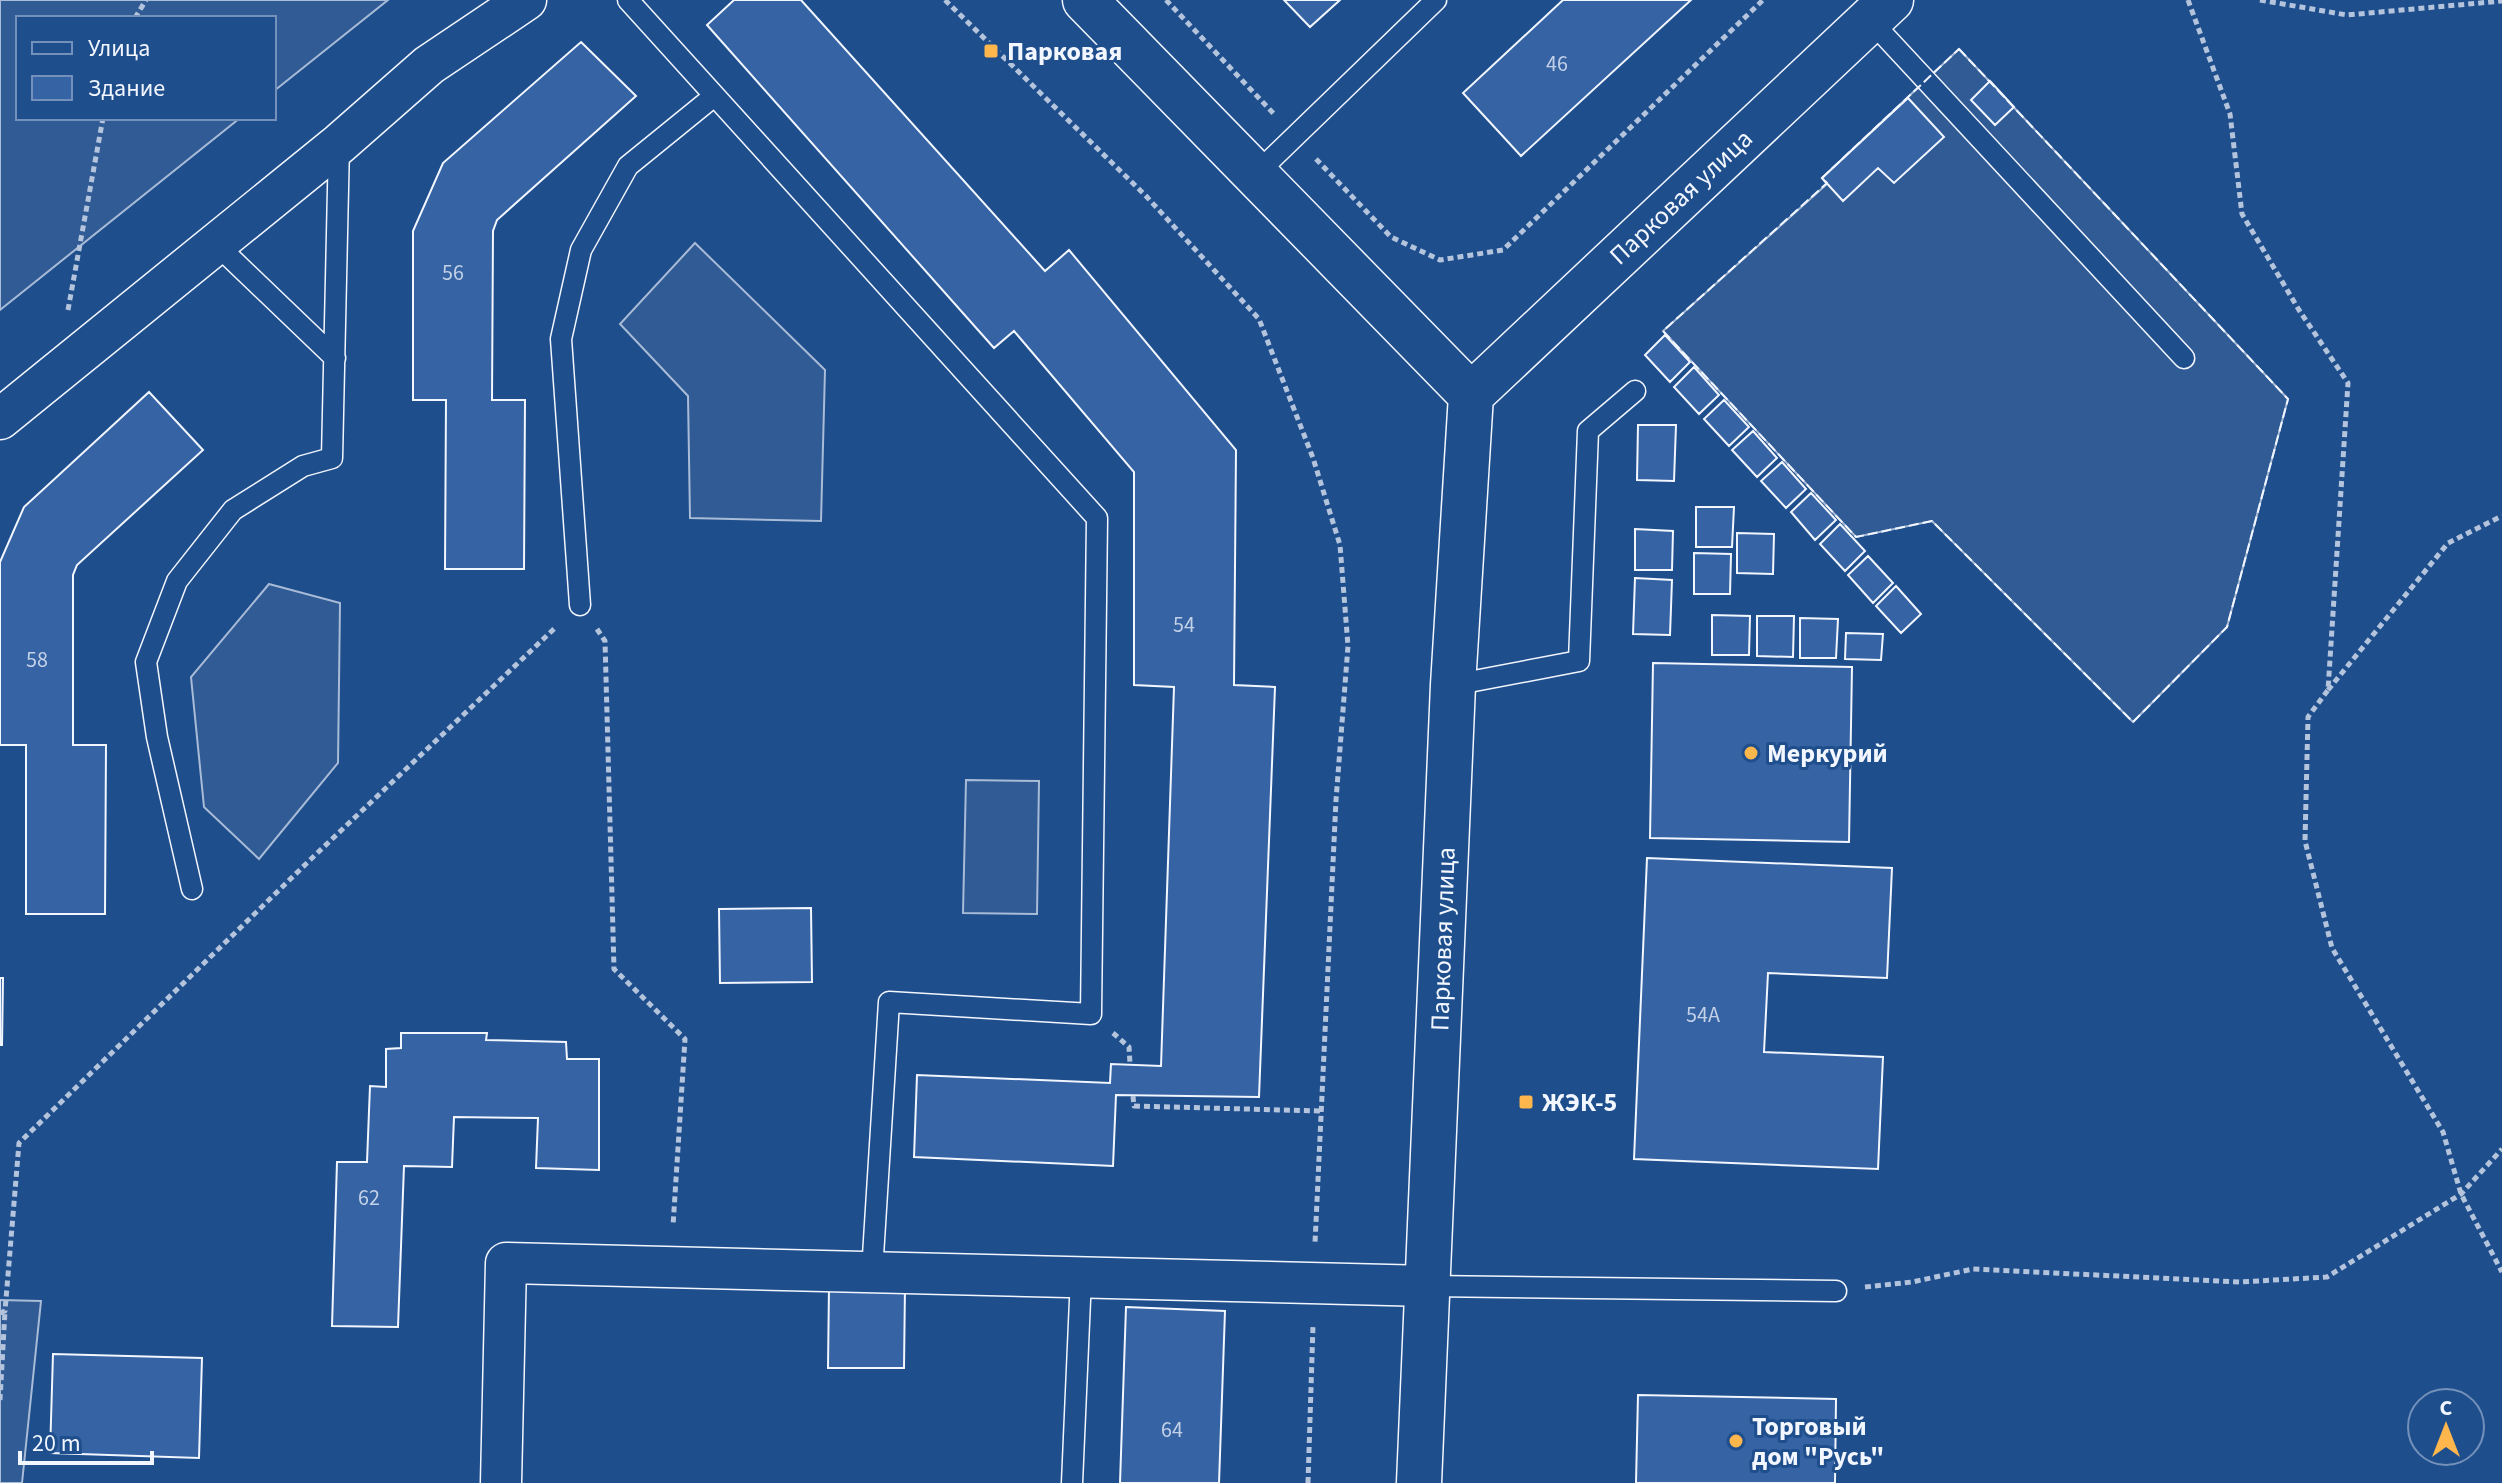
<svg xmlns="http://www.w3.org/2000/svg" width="2502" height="1483" viewBox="0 0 2502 1483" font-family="'Source Sans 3',sans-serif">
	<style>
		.built { fill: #305b95; stroke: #a8bbd7; stroke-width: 2 }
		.building { fill: #3563a3; stroke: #f2f6ff; stroke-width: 2 }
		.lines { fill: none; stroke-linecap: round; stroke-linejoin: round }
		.service-casing { stroke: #f2f6ff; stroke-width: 23 }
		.minor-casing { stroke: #f2f6ff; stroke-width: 43 }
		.tertiary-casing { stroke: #f2f6ff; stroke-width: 47 }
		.path { stroke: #b3c4dc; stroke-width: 5; stroke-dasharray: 6 4; stroke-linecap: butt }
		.service { stroke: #1f4e8c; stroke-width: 20 }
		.minor { stroke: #1f4e8c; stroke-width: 40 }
		.tertiary { stroke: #1f4e8c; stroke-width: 44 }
		.fence { stroke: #f2f6ff; stroke-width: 2; stroke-dasharray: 10 4; stroke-linecap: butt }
		.poi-dot { fill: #ffb74d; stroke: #1f4e8c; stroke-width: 3 }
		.labels { text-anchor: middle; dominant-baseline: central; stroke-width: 6; stroke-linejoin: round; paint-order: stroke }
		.number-label { font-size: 22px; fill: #c3d1e8 }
		.poi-label { font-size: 26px; font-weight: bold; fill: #f2f6ff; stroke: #1f4e8c; text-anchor: start }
		.street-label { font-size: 26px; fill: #f2f6ff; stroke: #1f4e8c }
	</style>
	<rect width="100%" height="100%" fill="#1f4e8c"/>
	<path class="built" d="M 0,0 L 388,0 L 274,91 L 274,18 L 18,18 L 18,118 L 240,118 L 0,310 Z
		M 1959,49 L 2288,399 L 2227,627 L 2133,722 L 1932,521 L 1856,537 L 1663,331 L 1827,184 L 1822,178 Z
		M 695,243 L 825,370 L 821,521 L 690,518 L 688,396 L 620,324 Z
		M 269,584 L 340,603 L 338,763 L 259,859 L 204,807 L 191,677 Z
		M 966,780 L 1039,781 L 1037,914 L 963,913 Z
		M 0,1300 L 41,1301 L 22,1483 L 0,1483 Z"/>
	<path class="building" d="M 734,0 L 801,0 L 1045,271 L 1069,250 L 1236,450 L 1234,685 L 1275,687 L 1259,1097 L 1116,1095 L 1113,1166 L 914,1157 L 917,1075 L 1110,1083 L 1111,1064 L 1161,1066 L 1174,687 L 1134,685 L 1134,472 L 1014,331 L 994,348 L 707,25 Z
		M 1284,0 L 1340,0 L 1310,27 Z
		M 1563,0 L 1691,0 L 1521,156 L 1463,93 Z
		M 581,42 L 636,96 L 497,220 L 493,231 L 492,400 L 525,400 L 524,569 L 445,569 L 446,400 L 413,400 L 413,231 L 443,163 Z
		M 1990,81 L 2014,107 L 1995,125 L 1971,100 Z
		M 1908,98 L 1944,137 L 1894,183 L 1878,168 L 1843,201 L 1822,178 Z
		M 1665,335 L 1690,362 L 1670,382 L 1645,355 Z
		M 1694,367 L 1719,395 L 1699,414 L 1674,387 Z
		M 149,392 L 203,450 L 77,565 L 73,575 L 73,745 L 106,745 L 105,914 L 26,914 L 26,745 L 0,745 L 0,562 L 24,507 Z
		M 1724,400 L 1749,427 L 1729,446 L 1704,419 Z
		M 1638,425 L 1676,425 L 1674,481 L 1637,480 Z
		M 1753,431 L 1777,458 L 1757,477 L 1732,450 Z
		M 1782,462 L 1806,489 L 1786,508 L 1761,481 Z
		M 1811,493 L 1836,520 L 1815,540 L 1791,512 Z
		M 1696,507 L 1734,507 L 1732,547 L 1696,547 Z
		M 1840,524 L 1865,551 L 1845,571 L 1820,544 Z
		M 1635,529 L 1673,531 L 1672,570 L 1635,570 Z
		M 1737,533 L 1774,534 L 1773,574 L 1737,573 Z
		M 1694,553 L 1731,554 L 1730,594 L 1694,594 Z
		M 1868,556 L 1893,583 L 1873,603 L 1848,575 Z
		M 1635,578 L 1672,580 L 1670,635 L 1633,634 Z
		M 1896,586 L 1921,614 L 1901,633 L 1876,606 Z
		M 1712,615 L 1750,616 L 1749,655 L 1712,655 Z
		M 1757,616 L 1794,616 L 1793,657 L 1757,656 Z
		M 1800,618 L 1838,619 L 1836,658 L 1800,658 Z
		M 1846,633 L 1883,634 L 1881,660 L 1845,659 Z
		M 1653,663 L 1852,667 L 1849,842 L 1650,838 Z
		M 1647,858 L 1892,868 L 1887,978 L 1768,973 L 1764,1052 L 1883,1057 L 1878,1169 L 1634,1159 Z
		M 811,908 L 812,982 L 720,983 L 719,909 Z
		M 0,978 L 3,978 L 2,1045 L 0,1045 Z
		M 401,1033 L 487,1033 L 486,1040 L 566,1042 L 567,1059 L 599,1059 L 599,1170 L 536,1168 L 538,1118 L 454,1117 L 452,1167 L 404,1166 L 398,1327 L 332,1326 L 337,1162 L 367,1162 L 370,1086 L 386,1087 L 386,1049 L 401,1048 Z
		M 829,1286 L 905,1286 L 904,1368 L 828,1368 Z
		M 1126,1307 L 1225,1311 L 1219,1483 L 1120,1483 Z
		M 53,1354 L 202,1358 L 199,1458 L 50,1453 Z
		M 1638,1395 L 1836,1399 L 1835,1483 L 1636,1483 Z"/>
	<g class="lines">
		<defs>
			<path id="service" d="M 628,0 L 1097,518 L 1091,1014 L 889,1002 L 872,1272
				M 1870,20 L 2184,358
				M 1256,174 L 1436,0
				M 216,244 L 335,358
				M 580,605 L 561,339 L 581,250 L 628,166 L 713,97
				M 1453,685 L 1579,661 L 1588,431 L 1635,391
				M 192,889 L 157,737 L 146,662 L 177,581 L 233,510 L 303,466 L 332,458 L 339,144
				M 1428,1286 L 1836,1291
				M 1072,1483 L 1081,1277"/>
			<path id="minor" d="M 0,419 L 339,144 L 429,65 L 526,0
				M 501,1483 L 506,1263 L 1428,1286"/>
			<path id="tertiary" d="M 1085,0 L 1471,395
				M 1419,1483 L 1453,685 L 1471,395 L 1891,0"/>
		</defs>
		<use href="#service" class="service-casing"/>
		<use href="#minor" class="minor-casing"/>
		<use href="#tertiary" class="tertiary-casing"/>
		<path class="path" d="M 945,0 L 1146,196 L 1259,319 L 1313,458 L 1340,545 L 1348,646 L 1336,800 L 1315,1243
			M 1166,0 L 1274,114
			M 2188,0 L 2230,114 L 2242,214 L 2299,310 L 2348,383 L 2328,690 L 2308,717 L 2305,841 L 2332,948 L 2443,1132 L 2461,1194 L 2502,1272
			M 2260,0 L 2347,15 L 2502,1
			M 135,18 L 146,0
			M 1316,159 L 1391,237 L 1440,260 L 1503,250 L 1763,0
			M 68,310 L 103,118
			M 597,629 L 605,641 L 614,969 L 685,1039 L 673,1226
			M 2328,690 L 2448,543 L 2502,516
			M 1113,1033 L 1129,1047 L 1130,1064
			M 1133,1096 L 1134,1106 L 1320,1111
			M 1865,1287 L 1912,1282 L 1973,1269 L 2240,1282 L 2327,1277 L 2461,1194 L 2502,1149
			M 0,1313 L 5,1311 L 19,1143 L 311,859 L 556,627
			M 0,1400 L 5,1311
			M 1308,1483 L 1313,1325"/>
		<use href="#service" class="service"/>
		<use href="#minor" class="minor"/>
		<use href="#tertiary" class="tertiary"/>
		<path class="fence" d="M 1959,49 L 2288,399 L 2227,627 L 2133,722 L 1932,521 L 1856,537 L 1663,331 L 1827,183 L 1822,178 Z"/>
	</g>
	<g class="poi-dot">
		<rect x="983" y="43" width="16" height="16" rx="4"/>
		<circle cx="1751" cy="753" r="8"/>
		<rect x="1518" y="1094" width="16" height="16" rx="4"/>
		<circle cx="1736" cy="1441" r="8"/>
	</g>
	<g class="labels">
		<g class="number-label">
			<text x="1557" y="64">46</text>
			<text x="453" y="273">56</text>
			<text x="1184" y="625">54</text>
			<text x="37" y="660">58</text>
			<text x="1703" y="1015">54А</text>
			<text x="369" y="1198">62</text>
			<text x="1172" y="1430">64</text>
		</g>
		<g class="poi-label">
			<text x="1007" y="51">Парковая</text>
			<text x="1767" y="753">Меркурий</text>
			<text x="1542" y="1102">ЖЭК-5</text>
			<text x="1752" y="1426">Торговый<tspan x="1752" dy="30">дом "Русь"</tspan></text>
		</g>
		<g class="street-label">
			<text transform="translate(1681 197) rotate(-43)">Парковая улица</text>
			<text transform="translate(1443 939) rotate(-88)">Парковая улица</text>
		</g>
	</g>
	<rect x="16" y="16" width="260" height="104" fill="#1f4e8c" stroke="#7391ba" stroke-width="2"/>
	<rect x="32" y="42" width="40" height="12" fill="#1f4e8c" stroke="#7391ba" stroke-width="2"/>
	<text x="88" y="56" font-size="24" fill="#f2f6ff">Улица</text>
	<rect x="32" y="76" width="40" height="24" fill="#3563a3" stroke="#7391ba" stroke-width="2"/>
	<text x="88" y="96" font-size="24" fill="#f2f6ff">Здание</text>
	<g transform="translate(2446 1427)"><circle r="38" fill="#1f4e8c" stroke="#7391ba" stroke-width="2"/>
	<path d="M0-6L14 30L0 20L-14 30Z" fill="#ffb74d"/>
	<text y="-12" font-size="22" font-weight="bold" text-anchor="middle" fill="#f2f6ff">С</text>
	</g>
	<path d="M20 1451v12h132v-12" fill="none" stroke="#f2f6ff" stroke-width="4"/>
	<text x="32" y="1451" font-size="24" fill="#f2f6ff" stroke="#1f4e8c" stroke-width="6" paint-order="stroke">20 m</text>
</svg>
